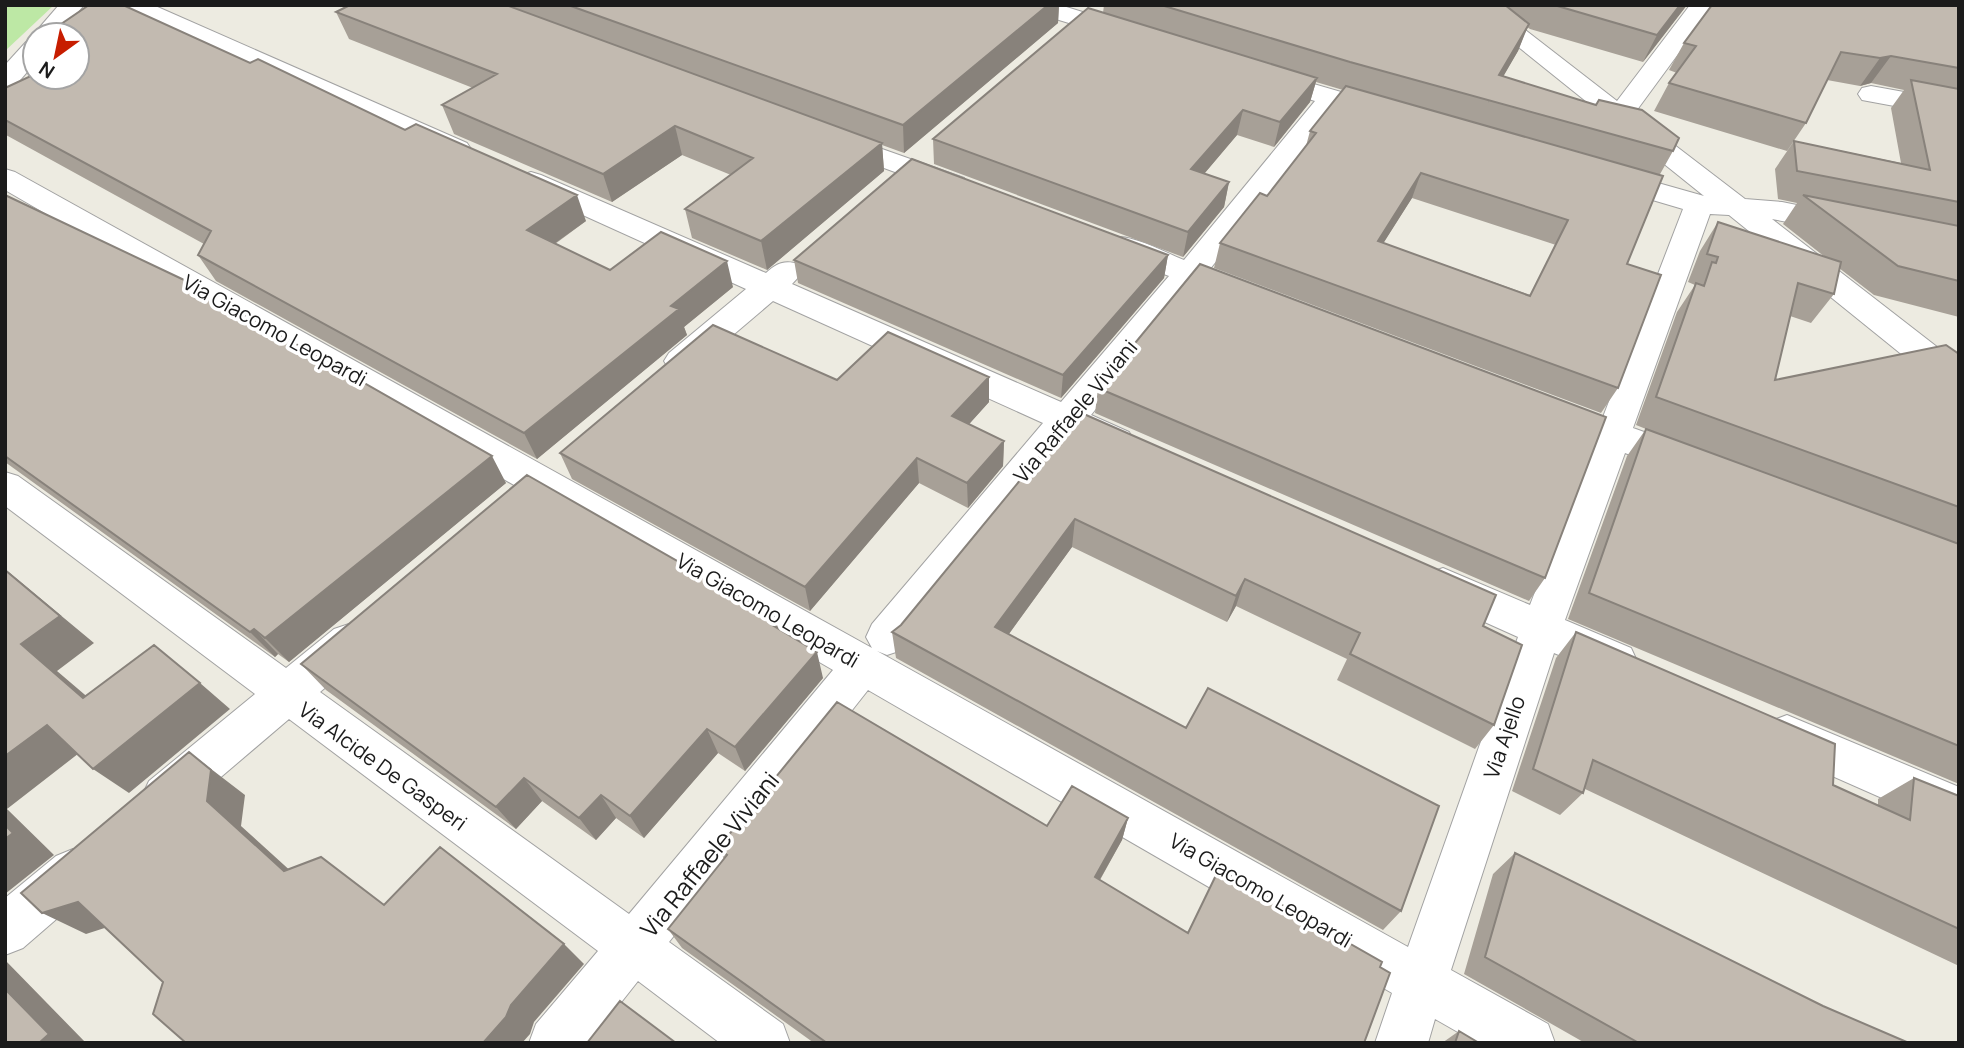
<svg xmlns="http://www.w3.org/2000/svg" width="1964" height="1048" viewBox="0 0 1964 1048" font-family="Manrope,sans-serif">
	<style>
		.grass { fill: #bde8a5 }
		.lines { fill: none; stroke-linecap: round; stroke-linejoin: round }
		.minor-casing { stroke: #a2a2a2; stroke-width: 2 }
		.minor { fill: #fff; fill-rule: evenodd }
		.wall { fill: #a7a097; fill-rule: evenodd }
		.shaded-wall { fill: #88827b }
		.building { fill: #c2bab0; stroke: #88827b; stroke-width: 2; fill-rule: evenodd }
		.labels { text-anchor: middle; dominant-baseline: central; stroke-width: 7; stroke-linejoin: round; paint-order: stroke }
		.street-label { font-size: 21px; fill: #1b1b1b; stroke: #fff }
		.near-street-label { font-size: 24px; fill: #1b1b1b; stroke: #fff }
	</style>
	<rect width="100%" height="100%" fill="#edebe1"/>
	<path class="grass" d="M 5,5 L 54,5 L 5,51 Z"/>
	<g class="lines">
		<defs>
			<path id="minor" d="M 59,5 L 84,5 L 58,35 L 35,35 L 35,38 L 33,35 Z
				M 120,5 L 153,5 L 467,143 L 471,149 L 467,155 L 457,157 L 447,155 L 124,10 Z
				M 1022,5 L 1060,5 L 1134,28 L 1137,33 L 1134,38 L 1125,40 L 1026,10 Z
				M 1462,5 L 1491,5 L 1502,12 L 1617,101 L 1690,5 L 1714,5 L 1634,114 L 1745,199 L 1782,202 L 1851,216 L 1855,223 L 1851,230 L 1840,232 L 1772,219 L 1959,364 L 1959,394 L 1947,391 L 1729,215 L 1710,214 L 1633,428 L 1697,451 L 1702,461 L 1697,471 L 1684,475 L 1625,453 L 1565,620 L 1631,648 L 1637,661 L 1631,674 L 1616,679 L 1554,653 L 1451,970 L 1548,1024 L 1555,1043 L 1477,1043 L 1435,1019 L 1428,1043 L 1375,1043 L 1392,993 L 868,690 L 669,942 L 783,1024 L 790,1043 L 720,1043 L 638,981 L 589,1043 L 529,1043 L 536,1024 L 598,951 L 289,719 L 181,811 L 165,818 L 149,811 L 142,796 L 149,781 L 255,694 L 5,506 L 5,472 L 18,476 L 286,668 L 334,629 L 349,624 L 364,629 L 370,642 L 364,655 L 320,692 L 629,914 L 833,670 L 5,190 L 5,169 L 15,172 L 872,648 L 866,637 L 872,624 L 1043,423 L 773,301 L 693,369 L 681,373 L 669,369 L 664,361 L 669,353 L 746,289 L 521,187 L 517,181 L 521,175 L 531,172 L 541,175 L 766,273 C 777,263 784,260 799,264 L 804,271 L 792,284 L 1061,402 L 1169,276 L 1105,252 L 1101,245 L 1105,238 C 1130,232 1161,251 1184,260 L 1315,101 L 1253,82 L 1249,77 L 1253,72 L 1262,69 L 1396,108 L 1399,114 L 1396,120 L 1386,122 L 1338,108 L 1210,269 L 1250,285 L 1255,292 L 1250,299 L 1239,302 L 1194,286 L 1091,415 L 1129,432 L 1134,441 L 1129,450 L 1116,454 L 1073,437 L 902,650 L 887,655 L 877,651 L 1408,947 L 1518,637 L 1429,597 L 1423,585 L 1429,573 L 1443,568 L 1530,605 L 1593,441 L 1542,421 L 1536,412 L 1542,403 L 1554,399 L 1603,417 L 1683,209 L 1595,183 L 1591,177 L 1595,171 L 1605,168 L 1704,196 L 1521,49 Z
				M 35,39 L 35,63 L 14,87 L 5,89 L 5,65 L 26,42 Z
				M 1871,86 L 1959,102 L 1959,118 L 1862,100 L 1858,94 L 1862,88 Z
				M 834,132 L 964,178 L 968,184 L 964,190 L 954,193 L 944,190 L 824,146 L 820,140 L 824,134 Z
				M 1787,715 L 1959,787 L 1959,832 L 1771,749 L 1765,735 L 1771,721 Z
				M 73,849 L 90,856 L 97,873 L 90,890 L 23,948 L 5,955 L 5,898 L 56,856 Z"/>
		</defs>
		<use href="#minor" class="minor-casing"/>
		<use href="#minor" class="minor"/>
	</g>
	<path class="wall" d="M 350,5 L 1059,5 L 1058,23 L 904,153 L 882,145 L 884,171 L 767,270 L 692,238 L 685,209 L 731,175 L 682,155 L 612,202 L 454,134 L 442,105 L 473,88 L 349,39 L 336,12 Z
		M 1104,5 L 1687,5 L 1643,62 L 1530,29 L 1527,27 L 1518,51 L 1503,76 L 1673,151 L 1659,176 L 1627,264 L 1618,388 L 1601,413 L 1214,268 L 1220,243 L 1267,196 L 1306,146 L 1310,131 L 1343,90 L 1316,82 L 1310,102 L 1274,147 L 1237,135 L 1204,174 L 1229,182 L 1224,207 L 1183,257 L 934,164 L 933,139 L 1103,13 ZM 1412,198 L 1556,245 L 1530,295 L 1383,243 Z
		M 1959,5 L 1959,317 L 1874,295 L 1839,268 L 1834,294 L 1811,323 L 1790,316 L 1775,380 L 1959,354 L 1959,784 L 1568,619 L 1627,456 L 1646,429 L 1636,425 L 1677,312 L 1695,285 L 1688,282 L 1700,251 L 1718,222 L 1825,257 L 1783,224 L 1797,203 L 1778,199 L 1775,169 L 1794,141 L 1901,163 L 1891,108 L 1904,90 L 1871,83 L 1860,86 L 1827,80 L 1806,123 L 1787,151 L 1654,111 L 1669,83 L 1677,73 L 1669,70 L 1684,43 Z
		M 5,88 L 586,221 L 555,244 L 610,270 L 733,287 L 684,327 L 687,335 L 537,459 L 216,281 L 198,255 L 204,244 L 6,135 L 5,133 Z
		M 5,195 L 506,483 L 289,662 L 278,654 L 275,657 L 5,462 Z
		M 1168,255 L 1164,278 L 1061,398 L 798,283 L 794,260 Z
		M 989,377 L 989,402 L 969,424 L 1004,441 L 1003,466 L 968,508 L 919,483 L 810,611 L 572,479 L 560,453 L 837,380 Z
		M 1098,388 L 1545,578 L 1529,601 L 1095,413 Z
		M 1077,411 L 1483,626 L 1494,725 L 1475,749 L 1337,680 L 1347,659 L 1236,606 L 1227,622 L 1072,547 L 1009,634 L 1401,911 L 1383,930 L 896,658 L 892,632 L 901,625 Z
		M 775,617 L 778,629 L 823,678 L 745,771 L 718,753 L 644,838 L 616,818 L 596,840 L 542,801 L 516,829 L 326,690 L 301,664 Z
		M 1576,632 L 1833,785 L 1878,806 L 1878,799 L 1914,778 L 1959,796 L 1959,966 L 1585,789 L 1583,793 L 1560,815 L 1512,791 L 1556,658 Z
		M 1128,818 L 1122,840 L 1100,880 L 1188,933 L 1380,967 L 1364,1043 L 814,1043 L 682,948 L 668,929 L 724,859 L 718,848 L 1047,826 Z
		M 1515,853 L 1823,1006 L 1909,1043 L 1585,1043 L 1464,974 L 1493,874 Z
		M 1459,1031 L 1479,1043 L 1442,1043 Z"/>
	<path class="shaded-wall" d="M 1048,5 L 1059,5 L 1058,23 L 904,153 L 903,125 Z
		M 1680,5 L 1687,5 L 1643,62 L 1657,35 Z
		M 1529,24 L 1518,51 L 1488,103 L 1499,75 Z
		M 1891,56 L 1871,83 L 1860,86 L 1880,58 Z
		M 1317,78 L 1310,102 L 1274,147 L 1280,122 Z
		M 1243,110 L 1237,135 L 1187,194 L 1191,169 Z
		M 675,126 L 682,155 L 612,202 L 603,174 Z
		M 882,143 L 884,171 L 767,270 L 761,241 Z
		M 1421,173 L 1412,198 L 1369,266 L 1378,241 Z
		M 1229,182 L 1224,207 L 1183,257 L 1188,232 Z
		M 577,195 L 586,221 L 537,256 L 527,230 Z
		M 1168,255 L 1164,278 L 1061,398 L 1063,375 Z
		M 727,261 L 733,287 L 684,327 L 687,335 L 537,459 L 524,433 L 671,306 Z
		M 989,377 L 989,402 L 953,442 L 952,416 Z
		M 1004,441 L 1003,466 L 968,508 L 967,483 Z
		M 492,456 L 506,483 L 289,662 L 265,638 Z
		M 917,458 L 919,483 L 810,611 L 805,587 Z
		M 1075,519 L 1072,547 L 995,653 L 995,627 Z
		M 5,569 L 94,643 L 57,671 L 118,723 L 83,698 L 21,644 Z
		M 1245,579 L 1236,606 L 1227,622 L 1236,596 Z
		M 775,617 L 782,644 L 769,623 Z
		M 254,629 L 278,654 L 275,657 L 250,632 Z
		M 817,652 L 823,678 L 745,771 L 735,747 Z
		M 200,683 L 230,709 L 129,793 L 93,769 Z
		M 47,725 L 83,750 L 7,809 L 54,855 L 5,894 L 5,756 Z
		M 707,729 L 718,753 L 644,838 L 630,816 Z
		M 189,752 L 245,795 L 241,826 L 316,894 L 284,871 L 207,801 Z
		M 524,778 L 542,801 L 516,829 L 496,807 Z
		M 601,795 L 616,818 L 596,840 L 579,818 Z
		M 1128,818 L 1122,840 L 1090,897 L 1095,877 Z
		M 78,902 L 120,923 L 86,934 L 42,913 Z
		M 564,944 L 584,964 L 534,1022 L 530,1034 L 522,1043 L 483,1043 L 511,1005 Z
		M 5,960 L 86,1043 L 39,1043 L 5,989 Z"/>
	<path class="building" d="M 89,5 L 123,5 L 250,63 L 258,59 L 405,130 L 416,124 L 577,195 L 527,230 L 610,270 L 661,232 L 727,261 L 671,306 L 679,309 L 524,433 L 198,255 L 211,231 L 5,120 L 5,88 L 35,74 L 35,77 L 77,77 L 77,35 L 45,35 Z
		M 350,5 L 506,5 L 882,143 L 761,241 L 685,209 L 753,158 L 675,126 L 603,174 L 442,105 L 497,74 L 336,12 Z
		M 568,5 L 1048,5 L 903,125 Z
		M 1161,5 L 1505,5 L 1529,24 L 1499,75 L 1596,105 L 1599,100 L 1642,110 L 1679,138 L 1673,151 L 1350,62 Z
		M 1554,5 L 1680,5 L 1657,35 Z
		M 1712,5 L 1959,5 L 1959,68 L 1891,56 L 1880,58 L 1841,52 L 1806,123 L 1669,83 L 1696,46 L 1684,43 Z
		M 1088,8 L 1317,78 L 1280,122 L 1243,110 L 1191,169 L 1229,182 L 1188,232 L 933,139 Z
		M 1911,80 L 1959,89 L 1959,202 L 1797,171 L 1794,141 L 1930,170 Z
		M 1346,86 L 1663,176 L 1627,264 L 1661,275 L 1618,388 L 1220,243 L 1260,193 L 1267,196 L 1316,133 L 1310,131 ZM 1421,173 L 1568,220 L 1530,296 L 1378,241 Z
		M 912,159 L 1168,255 L 1063,375 L 794,260 Z
		M 5,195 L 182,279 L 492,456 L 265,638 L 254,629 L 250,632 L 5,456 Z
		M 1803,195 L 1959,226 L 1959,281 L 1898,266 Z
		M 1718,222 L 1841,262 L 1834,294 L 1798,283 L 1775,380 L 1946,345 L 1959,354 L 1959,507 L 1656,397 L 1696,283 L 1704,286 L 1712,262 L 1716,263 L 1718,257 L 1707,254 Z
		M 1200,264 L 1606,417 L 1545,578 L 1098,388 Z
		M 713,325 L 837,380 L 888,332 L 989,377 L 952,416 L 1004,441 L 967,483 L 917,458 L 805,587 L 560,453 Z
		M 1077,411 L 1496,595 L 1483,626 L 1522,645 L 1494,725 L 1350,654 L 1360,633 L 1245,579 L 1236,596 L 1075,519 L 995,627 L 1186,728 L 1208,688 L 1439,806 L 1401,911 L 892,632 L 901,625 Z
		M 1646,429 L 1959,544 L 1959,746 L 1589,593 Z
		M 527,475 L 775,617 L 769,623 L 817,652 L 735,747 L 707,729 L 630,816 L 601,795 L 579,818 L 524,778 L 496,807 L 301,664 Z
		M 5,570 L 60,616 L 21,644 L 83,698 L 154,645 L 200,683 L 93,769 L 47,725 L 5,756 Z
		M 1576,632 L 1835,744 L 1833,785 L 1910,820 L 1914,778 L 1959,796 L 1959,929 L 1593,760 L 1583,793 L 1533,769 Z
		M 837,702 L 1047,826 L 1072,786 L 1128,818 L 1095,877 L 1188,933 L 1219,869 L 1382,962 L 1380,967 L 1390,973 L 1364,1043 L 827,1043 L 668,929 L 727,855 L 718,848 Z
		M 189,752 L 211,770 L 207,801 L 284,871 L 321,857 L 384,905 L 440,847 L 564,944 L 511,1005 L 506,1017 L 483,1043 L 186,1043 L 153,1014 L 163,982 L 78,902 L 42,913 L 21,893 Z
		M 5,825 L 13,833 L 5,839 Z
		M 1515,853 L 1823,1006 L 1909,1043 L 1639,1043 L 1485,957 Z
		M 5,989 L 49,1034 L 39,1043 L 5,1043 Z
		M 620,1001 L 676,1043 L 587,1043 Z
		M 1459,1031 L 1479,1043 L 1455,1043 Z"/>
	<g class="labels">
		<g class="street-label">
			<text transform="translate(275 330) rotate(29)">Via Giacomo Leopardi</text>
			<text transform="translate(1075 411) rotate(-50)">Via Raffaele Viviani</text>
			<text transform="translate(768 610) rotate(30)">Via Giacomo Leopardi</text>
			<text transform="translate(1504 737) rotate(-71)">Via Ajello</text>
			<text transform="translate(383 766) rotate(36)">Via Alcide De Gasperi</text>
			<text transform="translate(1261 890) rotate(30)">Via Giacomo Leopardi</text>
		</g>
		<g class="near-street-label">
			<text transform="translate(709 854) rotate(-51)">Via Raffaele Viviani</text>
		</g>
	</g>
	<rect width="1964" height="1048" fill="none" stroke="#1b1b1b" stroke-width="14"/>
	<g transform="translate(56 56) rotate(213)"><circle r="33" fill="#ffffff" stroke="#a4a4a4" stroke-width="2"/>
	<path d="M0-5L12 26L0 18L-12 26Z" fill="#c71d00"/>
	<text y="-10" font-size="19" font-weight="bold" text-anchor="middle" fill="#1b1b1b">N</text>
	</g>
</svg>
